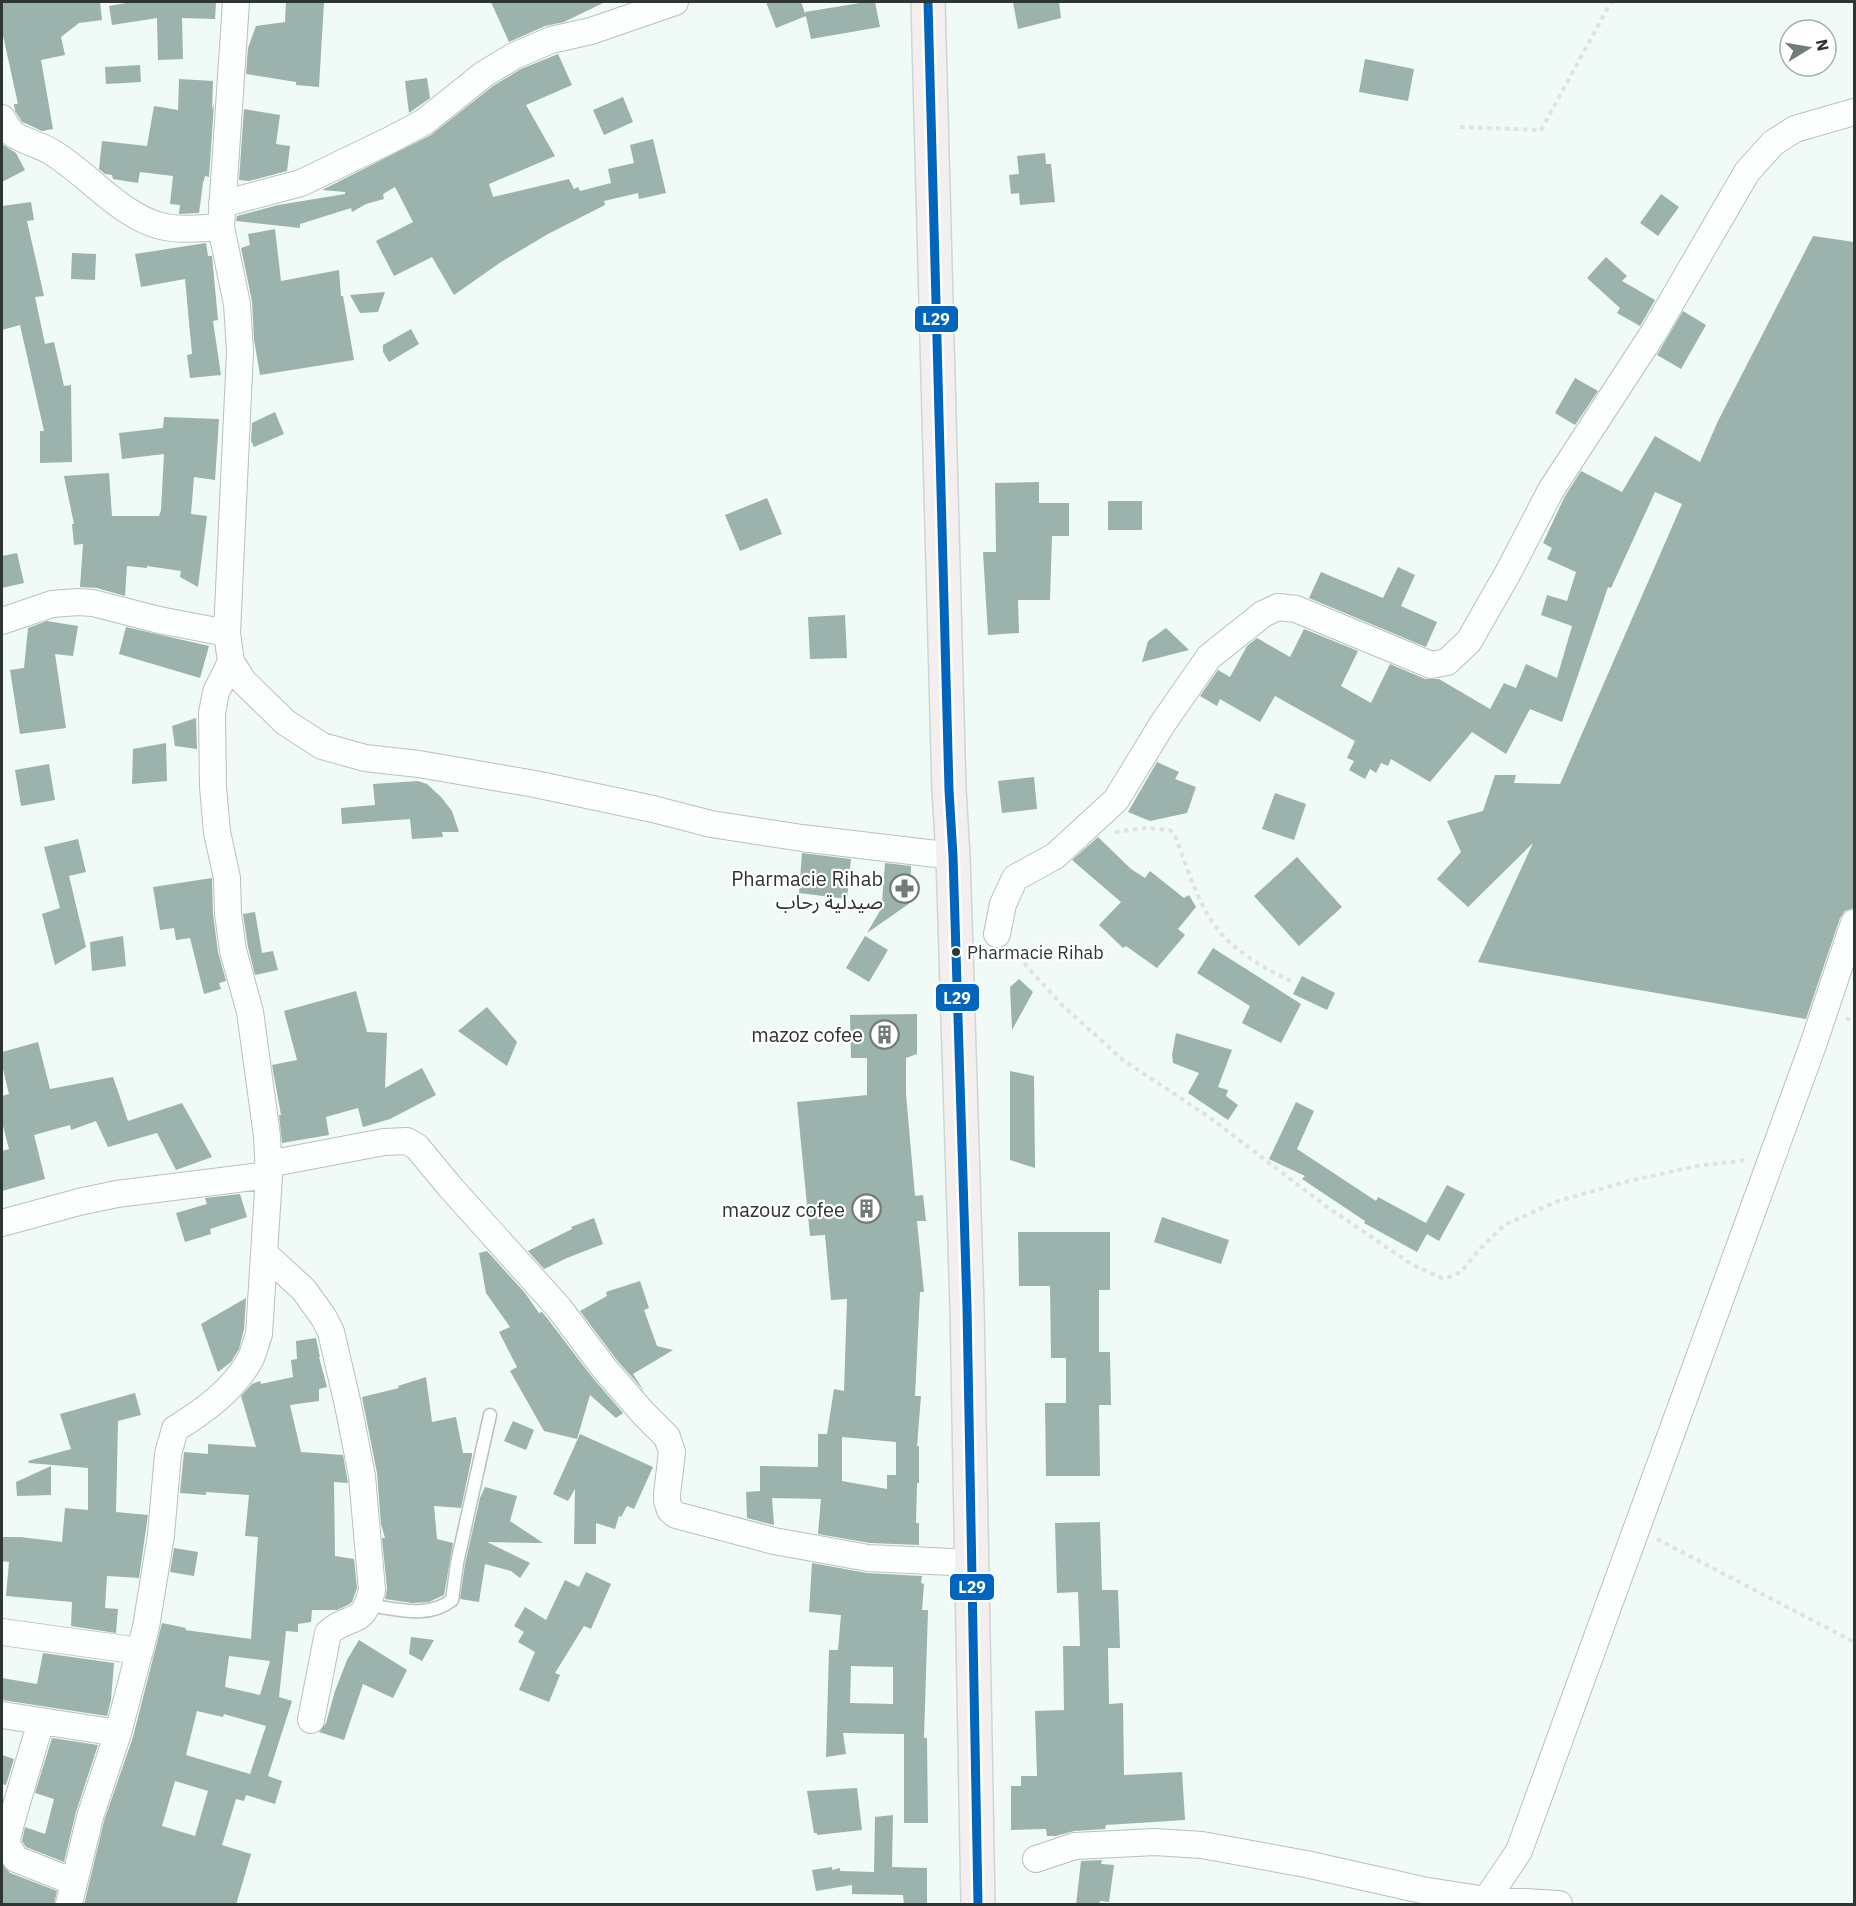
<svg xmlns="http://www.w3.org/2000/svg" width="1856" height="1906" viewBox="0 0 1856 1906" font-family="'IBM Plex Sans','Noto Sans Arabic',sans-serif">
	<style>
		.building { fill: #9bb2ad; fill-rule: evenodd }
		.lines { fill: none; stroke-linecap: round; stroke-linejoin: round }
		.service-casing { stroke: #b8c1be; stroke-width: 15 }
		.minor-casing { stroke: #b8c1be; stroke-width: 28 }
		.primary-casing { stroke: #cfd5d3; stroke-width: 36 }
		.path { stroke: #dfe2e1; stroke-width: 4; stroke-dasharray: 4.5 4.5; stroke-linecap: butt }
		.service { stroke: #fdfefe; stroke-width: 12 }
		.minor { stroke: #fdfefe; stroke-width: 26 }
		.primary { stroke: #f3efee; stroke-width: 33 }
		.bus-1-casing { stroke: #fff; stroke-width: 14 }
		.bus-1 { stroke: #0065bd; stroke-width: 9 }
		.bus-dot { fill: #2d3633; stroke: #fff; stroke-width: 2 }
		.labels { text-anchor: middle; dominant-baseline: central; stroke-width: 4.5; stroke-linejoin: round; paint-order: stroke }
		.bus-label { font-size: 18px; fill: #2d3633; stroke: #fff; text-anchor: start }
		.poi-label { font-size: 20px; fill: #2d3633; stroke: #fff; text-anchor: end }
		.line-badge { stroke: #fff; stroke-width: 2 }
		.badge-label { font-size: 16px; text-anchor: middle; font-weight: bold; fill: #fff }
	</style>
	<rect width="100%" height="100%" fill="#f0faf7"/>
	<path class="building" d="M 2,2 L 100,2 L 102,20 L 79,23 L 61,37 L 65,55 L 41,60 L 53,129 L 42,131 L 27,124 L 22,122 L 15,111 L 14,104 L 18,104 L 2,31 Z
		M 132,2 L 216,2 L 215,19 L 182,18 L 183,59 L 158,60 L 157,18 L 112,25 L 109,6 Z
		M 286,2 L 324,2 L 319,87 L 296,85 L 296,82 L 246,74 L 248,48 L 256,26 L 285,22 Z
		M 491,2 L 605,2 L 564,22 L 545,26 L 509,42 Z
		M 766,2 L 801,2 L 806,16 L 776,28 Z
		M 866,2 L 875,2 L 880,27 L 811,39 L 805,12 Z
		M 1013,2 L 1059,2 L 1061,18 L 1018,29 Z
		M 558,54 L 572,85 L 526,105 L 555,156 L 489,184 L 493,197 L 569,179 L 574,189 L 578,187 L 580,191 L 611,183 L 608,169 L 634,163 L 630,145 L 653,139 L 666,193 L 639,199 L 638,193 L 604,201 L 605,205 L 548,234 L 501,262 L 454,295 L 432,257 L 394,276 L 376,241 L 413,222 L 395,187 L 383,194 L 384,199 L 366,204 L 352,212 L 351,208 L 300,224 L 300,228 L 236,221 L 237,216 L 278,205 L 345,194 L 345,192 L 322,190 L 431,135 L 493,86 L 521,69 Z
		M 1365,59 L 1414,69 L 1408,101 L 1359,92 Z
		M 140,65 L 141,82 L 106,84 L 105,67 Z
		M 427,78 L 430,98 L 409,113 L 405,81 Z
		M 179,79 L 213,81 L 212,110 L 214,104 L 209,177 L 205,176 L 203,183 L 199,213 L 179,214 L 180,205 L 170,204 L 173,176 L 140,172 L 138,183 L 113,179 L 112,175 L 105,174 L 99,169 L 102,141 L 147,146 L 154,106 L 178,110 Z
		M 623,97 L 633,122 L 604,135 L 593,110 Z
		M 244,109 L 280,115 L 276,144 L 290,146 L 287,171 L 249,181 L 239,180 Z
		M 2,144 L 16,153 L 25,170 L 2,182 Z
		M 1045,153 L 1046,164 L 1051,164 L 1055,202 L 1020,205 L 1019,193 L 1011,194 L 1009,175 L 1019,174 L 1017,156 Z
		M 1661,194 L 1679,207 L 1658,236 L 1640,223 Z
		M 31,202 L 34,220 L 27,221 L 44,296 L 35,297 L 45,344 L 54,342 L 64,386 L 71,385 L 72,462 L 40,463 L 40,431 L 44,431 L 20,325 L 2,330 L 2,206 Z
		M 275,229 L 281,281 L 339,270 L 341,296 L 343,296 L 354,360 L 260,375 L 254,340 L 252,301 L 241,248 L 250,245 L 248,234 Z
		M 1813,236 L 1854,242 L 1854,908 L 1845,911 L 1840,918 L 1806,1019 L 1478,962 L 1533,843 L 1468,907 L 1437,879 L 1461,852 L 1447,821 L 1483,811 L 1495,775 L 1516,775 L 1514,783 L 1560,784 L 1682,504 L 1655,492 L 1611,588 L 1608,587 L 1562,722 L 1530,709 L 1506,754 L 1472,732 L 1430,782 L 1391,759 L 1388,766 L 1381,763 L 1376,773 L 1370,769 L 1365,779 L 1349,770 L 1354,761 L 1347,758 L 1355,741 L 1275,696 L 1260,722 L 1220,699 L 1217,706 L 1200,696 L 1218,670 L 1230,677 L 1247,646 L 1257,638 L 1290,657 L 1304,629 L 1358,651 L 1341,686 L 1371,703 L 1390,664 L 1425,679 L 1439,679 L 1490,709 L 1504,683 L 1516,688 L 1526,664 L 1557,678 L 1572,626 L 1541,615 L 1547,595 L 1567,601 L 1576,572 L 1547,559 L 1552,548 L 1543,543 L 1564,498 L 1581,471 L 1622,492 L 1655,436 L 1700,462 L 1718,421 Z
		M 206,243 L 208,256 L 212,256 L 218,320 L 213,321 L 221,375 L 190,378 L 187,355 L 192,354 L 185,279 L 141,287 L 135,254 Z
		M 72,253 L 96,254 L 95,280 L 71,279 Z
		M 1606,257 L 1627,276 L 1622,281 L 1655,300 L 1640,326 L 1617,313 L 1620,308 L 1587,278 Z
		M 385,292 L 378,312 L 360,313 L 350,295 Z
		M 1683,311 L 1706,325 L 1681,369 L 1657,355 Z
		M 411,329 L 419,344 L 389,362 L 383,352 L 383,345 Z
		M 1575,378 L 1598,391 L 1575,425 L 1555,413 Z
		M 275,412 L 284,434 L 254,447 L 251,441 L 252,423 Z
		M 164,417 L 219,419 L 215,480 L 194,477 L 191,514 L 207,516 L 198,587 L 180,577 L 181,571 L 147,566 L 147,568 L 127,566 L 125,596 L 97,588 L 80,587 L 83,544 L 74,545 L 72,524 L 74,524 L 64,476 L 109,473 L 112,516 L 159,516 L 161,510 L 164,454 L 122,459 L 119,433 L 163,428 Z
		M 1039,482 L 1039,503 L 1069,503 L 1069,536 L 1052,536 L 1050,600 L 1018,600 L 1019,633 L 988,635 L 983,552 L 996,552 L 995,483 Z
		M 767,498 L 782,534 L 740,551 L 725,515 Z
		M 1108,501 L 1142,501 L 1142,530 L 1108,530 Z
		M 17,553 L 24,583 L 2,588 L 2,556 Z
		M 1398,567 L 1415,575 L 1401,606 L 1437,622 L 1426,647 L 1309,598 L 1321,572 L 1383,598 Z
		M 845,615 L 847,658 L 810,659 L 808,617 Z
		M 47,621 L 78,626 L 73,656 L 55,654 L 66,728 L 20,734 L 10,670 L 24,668 L 28,628 Z
		M 126,627 L 209,646 L 200,678 L 119,654 Z
		M 1166,628 L 1189,650 L 1142,662 L 1148,641 Z
		M 196,718 L 197,749 L 175,746 L 172,726 Z
		M 166,743 L 167,781 L 132,784 L 133,749 Z
		M 1157,762 L 1179,772 L 1175,779 L 1196,787 L 1187,813 L 1150,821 L 1128,812 Z
		M 49,764 L 55,800 L 21,806 L 15,770 Z
		M 1034,777 L 1037,809 L 1002,813 L 998,781 Z
		M 418,781 L 427,784 L 441,797 L 452,811 L 459,832 L 442,832 L 443,837 L 412,839 L 410,819 L 342,824 L 341,808 L 375,805 L 373,784 Z
		M 1275,793 L 1306,804 L 1294,840 L 1262,829 Z
		M 1098,837 L 1131,869 L 1145,878 L 1150,871 L 1184,898 L 1189,895 L 1196,907 L 1178,929 L 1185,935 L 1157,968 L 1126,946 L 1123,948 L 1099,925 L 1121,902 L 1072,860 Z
		M 78,839 L 86,872 L 69,876 L 86,947 L 55,965 L 42,914 L 60,908 L 44,847 Z
		M 802,853 L 851,859 L 847,899 L 799,893 Z
		M 1297,857 L 1342,907 L 1299,946 L 1254,896 Z
		M 885,863 L 911,866 L 910,903 L 867,933 L 885,902 L 882,902 Z
		M 212,878 L 213,914 L 218,952 L 226,981 L 219,983 L 221,989 L 204,994 L 190,938 L 176,940 L 174,928 L 160,930 L 153,887 Z
		M 255,912 L 262,953 L 273,951 L 278,970 L 255,975 L 248,947 L 243,914 Z
		M 123,936 L 126,966 L 92,971 L 90,942 Z
		M 865,936 L 888,950 L 869,982 L 846,968 Z
		M 1213,948 L 1301,1004 L 1281,1043 L 1242,1023 L 1250,1006 L 1197,973 Z
		M 1302,976 L 1335,993 L 1327,1010 L 1293,994 Z
		M 1019,979 L 1033,992 L 1012,1030 L 1010,987 Z
		M 356,991 L 367,1032 L 387,1033 L 385,1088 L 422,1068 L 436,1095 L 390,1119 L 363,1127 L 358,1108 L 326,1117 L 329,1135 L 282,1143 L 279,1115 L 281,1115 L 272,1065 L 297,1060 L 284,1011 Z
		M 487,1007 L 517,1042 L 507,1066 L 458,1031 Z
		M 917,1014 L 917,1054 L 906,1058 L 906,1094 L 915,1196 L 923,1195 L 926,1221 L 917,1221 L 924,1292 L 920,1292 L 915,1396 L 921,1396 L 917,1446 L 919,1446 L 919,1483 L 917,1483 L 916,1523 L 919,1523 L 919,1545 L 870,1543 L 818,1534 L 821,1499 L 772,1498 L 774,1525 L 747,1518 L 746,1492 L 760,1491 L 760,1466 L 818,1467 L 818,1434 L 827,1434 L 834,1389 L 844,1391 L 847,1299 L 831,1300 L 825,1235 L 810,1236 L 797,1102 L 867,1095 L 867,1058 L 851,1058 L 850,1015 ZM 842,1437 L 896,1442 L 896,1475 L 887,1475 L 887,1489 L 842,1481 Z
		M 1176,1033 L 1232,1050 L 1218,1087 L 1228,1090 L 1226,1096 L 1238,1105 L 1228,1120 L 1188,1093 L 1199,1073 L 1173,1063 L 1172,1055 Z
		M 38,1042 L 50,1089 L 113,1077 L 128,1121 L 182,1103 L 212,1157 L 176,1170 L 157,1133 L 108,1147 L 96,1121 L 71,1130 L 70,1125 L 34,1135 L 45,1179 L 2,1191 L 2,1151 L 9,1149 L 2,1122 L 2,1096 L 9,1094 L 2,1065 L 2,1052 Z
		M 1010,1071 L 1034,1076 L 1035,1168 L 1010,1160 Z
		M 1296,1102 L 1314,1111 L 1297,1149 L 1376,1201 L 1378,1197 L 1426,1223 L 1447,1185 L 1465,1194 L 1439,1241 L 1427,1234 L 1417,1252 L 1364,1223 L 1365,1221 L 1302,1179 L 1305,1176 L 1269,1159 Z
		M 240,1194 L 247,1217 L 210,1229 L 211,1234 L 185,1242 L 176,1213 L 207,1204 L 205,1198 Z
		M 1162,1217 L 1229,1240 L 1221,1264 L 1154,1242 Z
		M 594,1218 L 603,1244 L 567,1258 L 544,1269 L 528,1251 L 572,1229 L 571,1227 Z
		M 1018,1232 L 1110,1232 L 1110,1290 L 1099,1290 L 1099,1352 L 1110,1352 L 1111,1405 L 1099,1405 L 1100,1476 L 1046,1476 L 1045,1403 L 1066,1403 L 1066,1358 L 1051,1358 L 1050,1286 L 1019,1286 Z
		M 487,1251 L 525,1293 L 539,1313 L 542,1312 L 547,1318 L 592,1377 L 623,1413 L 616,1418 L 590,1395 L 577,1439 L 544,1431 L 510,1371 L 517,1367 L 499,1332 L 510,1327 L 486,1293 L 479,1253 Z
		M 640,1281 L 649,1308 L 644,1310 L 657,1346 L 673,1350 L 633,1374 L 644,1391 L 616,1359 L 580,1311 L 607,1296 L 606,1292 Z
		M 246,1298 L 244,1329 L 239,1349 L 231,1362 L 218,1372 L 201,1324 Z
		M 316,1338 L 320,1357 L 319,1357 L 327,1387 L 319,1389 L 319,1401 L 290,1405 L 301,1452 L 343,1455 L 348,1483 L 334,1482 L 335,1556 L 354,1559 L 357,1588 L 352,1602 L 348,1605 L 337,1610 L 312,1610 L 311,1622 L 298,1624 L 298,1632 L 286,1631 L 279,1697 L 292,1701 L 268,1776 L 282,1781 L 275,1804 L 246,1795 L 244,1801 L 236,1799 L 222,1845 L 251,1854 L 236,1905 L 84,1905 L 104,1821 L 133,1737 L 162,1623 L 186,1628 L 185,1630 L 251,1639 L 258,1537 L 245,1536 L 249,1495 L 206,1492 L 206,1495 L 180,1493 L 184,1452 L 208,1454 L 208,1444 L 256,1447 L 241,1396 L 252,1384 L 260,1381 L 261,1384 L 293,1377 L 291,1360 L 297,1359 L 296,1341 ZM 229,1656 L 270,1661 L 260,1695 L 225,1687 ZM 197,1711 L 223,1717 L 224,1714 L 266,1726 L 250,1774 L 186,1755 ZM 175,1781 L 208,1791 L 195,1836 L 162,1826 Z
		M 426,1377 L 432,1422 L 456,1417 L 463,1453 L 472,1453 L 472,1456 L 461,1508 L 434,1506 L 437,1539 L 453,1543 L 444,1595 L 429,1602 L 412,1603 L 385,1599 L 387,1589 L 382,1538 L 385,1538 L 381,1524 L 377,1473 L 362,1397 L 399,1388 L 398,1386 Z
		M 135,1393 L 141,1415 L 118,1421 L 116,1512 L 148,1515 L 139,1578 L 107,1576 L 105,1608 L 118,1609 L 116,1633 L 71,1626 L 72,1602 L 6,1596 L 9,1562 L 2,1561 L 2,1537 L 20,1537 L 62,1542 L 65,1508 L 88,1510 L 88,1468 L 29,1463 L 28,1461 L 71,1449 L 60,1414 Z
		M 513,1421 L 534,1430 L 526,1450 L 504,1441 Z
		M 580,1434 L 653,1467 L 634,1509 L 627,1506 L 621,1517 L 619,1516 L 615,1529 L 596,1523 L 596,1544 L 574,1544 L 575,1489 L 568,1501 L 553,1494 Z
		M 51,1466 L 51,1495 L 17,1496 L 16,1482 Z
		M 485,1487 L 517,1496 L 510,1521 L 543,1543 L 487,1542 L 530,1563 L 520,1578 L 511,1571 L 485,1564 L 479,1602 L 460,1599 L 465,1564 L 480,1498 Z
		M 1100,1522 L 1102,1590 L 1118,1590 L 1120,1648 L 1108,1648 L 1109,1704 L 1123,1703 L 1124,1775 L 1182,1772 L 1185,1820 L 1106,1825 L 1105,1829 L 1074,1831 L 1056,1836 L 1047,1836 L 1046,1829 L 1011,1830 L 1011,1786 L 1021,1786 L 1021,1776 L 1037,1776 L 1035,1711 L 1064,1710 L 1063,1646 L 1080,1646 L 1078,1592 L 1057,1593 L 1055,1523 Z
		M 174,1548 L 198,1552 L 194,1576 L 170,1572 Z
		M 812,1563 L 867,1573 L 922,1576 L 921,1583 L 924,1584 L 922,1610 L 928,1610 L 924,1738 L 927,1738 L 928,1823 L 904,1823 L 904,1734 L 843,1733 L 846,1754 L 826,1757 L 829,1650 L 838,1650 L 841,1615 L 809,1612 ZM 851,1666 L 893,1667 L 893,1704 L 850,1703 Z
		M 586,1572 L 611,1584 L 591,1629 L 584,1626 L 555,1673 L 560,1675 L 549,1702 L 519,1690 L 535,1652 L 518,1642 L 524,1632 L 514,1626 L 525,1607 L 546,1620 L 565,1580 L 579,1587 Z
		M 411,1637 L 434,1640 L 422,1661 L 409,1654 Z
		M 359,1640 L 407,1670 L 393,1698 L 363,1684 L 344,1740 L 319,1732 L 326,1723 L 335,1691 L 347,1660 Z
		M 43,1653 L 114,1663 L 111,1700 L 107,1716 L 2,1700 L 2,1678 L 37,1684 Z
		M 52,1738 L 98,1745 L 76,1812 L 64,1862 L 26,1847 L 22,1841 L 25,1827 L 45,1834 L 54,1799 L 35,1793 Z
		M 2,1755 L 14,1759 L 6,1785 L 2,1784 Z
		M 857,1788 L 862,1830 L 817,1835 L 817,1833 L 814,1833 L 807,1791 Z
		M 893,1815 L 892,1867 L 927,1868 L 927,1905 L 904,1905 L 903,1895 L 852,1894 L 852,1885 L 816,1891 L 812,1870 L 832,1867 L 832,1870 L 840,1868 L 840,1871 L 874,1872 L 875,1817 Z
		M 1102,1860 L 1101,1864 L 1114,1865 L 1109,1902 L 1100,1901 L 1099,1905 L 1076,1905 L 1081,1861 Z
		M 2,1864 L 10,1873 L 57,1891 L 54,1905 L 2,1905 Z"/>
	<g class="lines">
		<defs>
			<path id="service" d="M 368,1605 C 397,1609 428,1619 452,1600 L 457,1563 L 490,1415"/>
			<path id="minor" d="M 236,2 L 221,227 L 237,304 L 240,351 L 227,633 L 231,662 L 244,682 L 285,722 L 322,746 L 365,758 L 419,764 L 535,784 L 653,809 L 711,824 L 802,838 L 953,856
				M 2,118 C 5,123 8,129 12,133 C 20,140 40,145 50,151 C 86,172 120,216 161,226 C 180,231 201,228 221,227
				M 222,204 L 301,183 L 392,139 L 424,122 L 484,74 L 514,56 L 551,40 L 591,31 L 675,2
				M 2,621 L 52,604 L 78,602 L 93,603 L 159,620 L 227,633
				M 997,934 L 1003,904 L 1015,878 L 1055,856 L 1116,800 L 1163,723 L 1209,657 L 1263,614 L 1278,607 L 1296,609 L 1431,665 L 1447,662 L 1469,641 L 1509,571 L 1551,490 L 1654,332 L 1747,172 L 1773,143 L 1795,129 L 1854,112
				M 268,1164 L 384,1142 L 407,1141 L 417,1147 L 451,1188 L 559,1308 L 604,1368 L 643,1413 L 667,1437 L 672,1452 L 667,1494 L 667,1501 L 670,1510 L 676,1515 L 774,1541 L 868,1558 L 973,1563
				M 2,1223 L 79,1202 L 117,1194 L 269,1175
				M 265,1254 L 304,1290 L 324,1318 L 331,1332 L 348,1405 L 362,1476 L 372,1590 C 362,1630 351,1612 328,1633 L 311,1720
				M 2,1632 L 140,1651
				M 2,1715 L 118,1733
				M 41,1721 L 11,1823 L 7,1840 L 8,1847 L 16,1859 L 74,1882
				M 1036,1859 L 1075,1846 L 1155,1842 L 1202,1845 L 1306,1864 L 1422,1890 L 1486,1900 L 1559,1904
				M 1486,1900 L 1519,1851 L 1813,1045 L 1854,923
				M 69,1904 L 90,1817 L 118,1733 L 146,1627 L 161,1535 L 168,1454 L 175,1429 C 204,1411 232,1391 250,1360 C 254,1352 256,1342 259,1334 L 269,1175 L 267,1136 L 250,1012 L 233,950 L 228,914 L 227,878 L 217,832 L 213,787 L 212,713 L 216,692 L 231,662"/>
			<path id="primary" d="M 928,2 L 949,790 L 953,856 L 967,1307 L 978,1904"/>
		</defs>
		<use href="#service" class="service-casing"/>
		<use href="#minor" class="minor-casing"/>
		<use href="#primary" class="primary-casing"/>
		<path class="path" d="M 1460,127 L 1541,130 L 1611,2
			M 1115,832 L 1145,828 L 1170,830 L 1175,836 C 1187,865 1196,900 1215,926 C 1232,950 1265,969 1291,981
			M 1012,950 L 1062,1005 L 1123,1060 L 1209,1117 L 1327,1207 L 1413,1265 L 1442,1278 L 1449,1277 L 1461,1272 L 1478,1251 L 1504,1225 L 1558,1201 L 1625,1182 L 1696,1166 L 1747,1160
			M 1846,1018 L 1854,1022
			M 1657,1539 L 1854,1642"/>
		<use href="#service" class="service"/>
		<use href="#minor" class="minor"/>
		<use href="#primary" class="primary"/>
		<defs>
			<path id="bus-1" d="M 928,2 L 949,790 L 953,856 L 967,1307 L 978,1904"/>
		</defs>
		<use href="#bus-1" class="bus-1-casing"/>
		<use href="#bus-1" class="bus-1"/>
	</g>
	<defs>
		<symbol id="pharmacy-ring" viewBox="-11 -11 22 22"><circle r="9.5" fill="#fff" stroke="#717b78" stroke-width="1.5"/><path d="M-2-6h4v4h4v4h-4v4h-4v-4h-4v-4h4Z" fill="#717b78"/></symbol>
		<symbol id="building-ring" viewBox="-11 -11 22 22"><circle r="9.5" fill="#fff" stroke="#717b78" stroke-width="1.5"/><path d="M-4-6H4V6H1V3H-1V6H-4ZM-2.5-4.3h1.7v1.8h-1.7ZM.8-4.3h1.7v1.8H.8ZM-2.5-1h1.7V.8h-1.7ZM.8-1h1.7V.8H.8Z" fill="#717b78"/></symbol>
	</defs>
	<g fill-rule="evenodd">
		<use href="#pharmacy-ring" x="888" y="872" width="33" height="33"/>
		<use href="#building-ring" x="868" y="1018" width="33" height="33"/>
		<use href="#building-ring" x="850" y="1192" width="33" height="33"/>
	</g>
	<circle class="bus-dot" cx="956" cy="952" r="5"/>
	<g class="labels">
		<g class="bus-label">
			<text x="967" y="952">Pharmacie Rihab</text>
		</g>
		<g class="poi-label">
			<text x="883" y="878">Pharmacie Rihab<tspan x="883" dy="23">صيدلية رحاب</tspan></text>
			<text x="863" y="1034">mazoz cofee</text>
			<text x="845" y="1209">mazouz cofee</text>
		</g>
	</g>
	<g class="line-badge">
		<rect x="914" y="305" width="45" height="28" rx="6" fill="#0065bd"/>
		<rect x="935" y="983" width="45" height="29" rx="6" fill="#0065bd"/>
		<rect x="949" y="1573" width="46" height="28" rx="6" fill="#0065bd"/>
	</g>
	<g class="badge-label">
		<text x="936" y="325">L29</text>
		<text x="957" y="1004">L29</text>
		<text x="972" y="1593">L29</text>
	</g>
	<rect width="1856" height="1906" fill="none" stroke="#2d3633" stroke-width="6"/>
	<g transform="translate(1808 48) rotate(79)"><circle r="28" fill="#ffffff" stroke="#abafad" stroke-width="1.5"/>
	<path d="M0-4.5L10 22L0 15L-10 22Z" fill="#717b78"/>
	<text y="-9" font-size="16" font-weight="bold" text-anchor="middle" fill="#2d3633">N</text>
	</g>
</svg>
